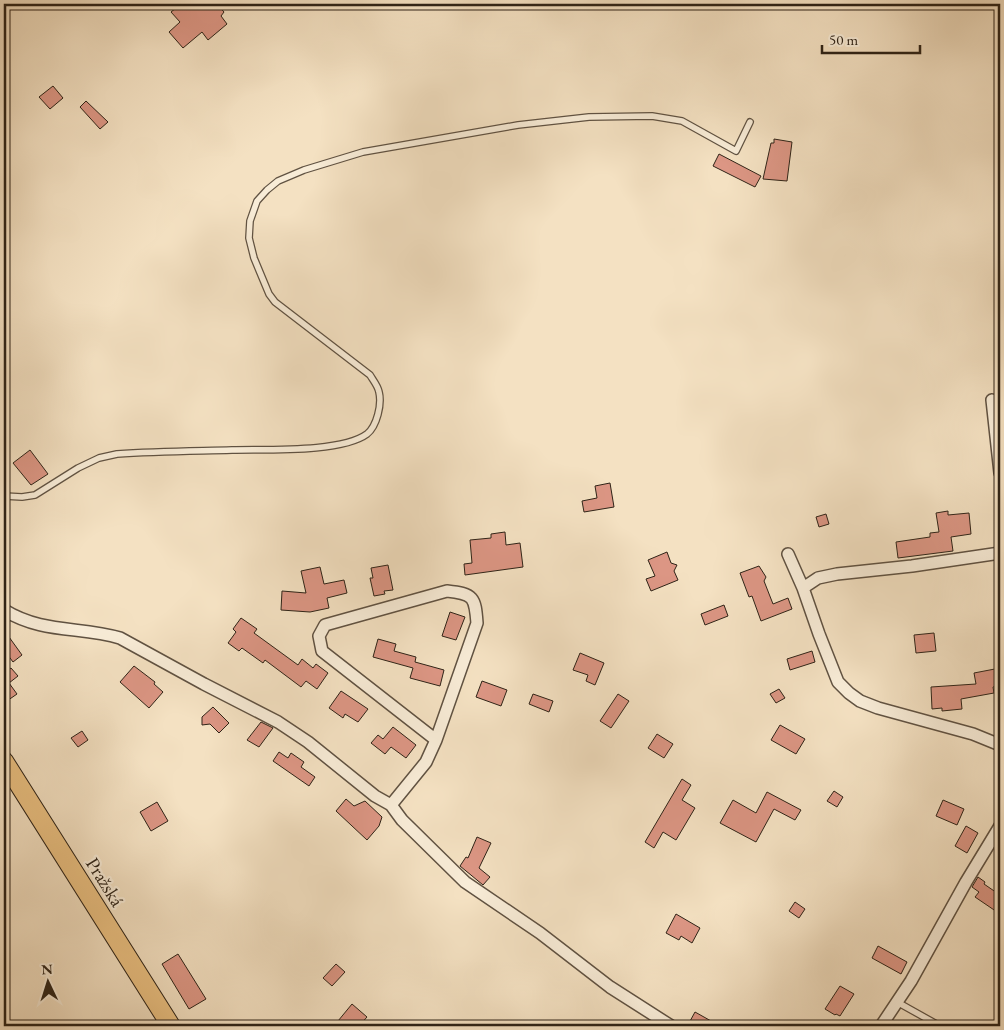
<svg xmlns="http://www.w3.org/2000/svg" width="1004" height="1030" viewBox="0 0 1004 1030" font-family="'EB Garamond',serif">
	<style>
		.building { fill: #dc9684; stroke: #2e2317 }
		.lines { fill: none; stroke-linecap: round; stroke-linejoin: round }
		.lane-casing { stroke: #605242; stroke-width: 8 }
		.street-casing { stroke: #605242; stroke-width: 14 }
		.primary-casing { stroke: #2e2317; stroke-width: 20 }
		.lane { stroke: #f8ecd7; stroke-width: 5.5 }
		.street { stroke: #f8ecd7; stroke-width: 11 }
		.primary { stroke: #eac081; stroke-width: 18 }
		.labels { text-anchor: middle; dominant-baseline: central; stroke-width: 4.5; stroke-linejoin: round; paint-order: stroke }
		.street-label { font-size: 19px; fill: #2e2317; stroke: #f8ecd7 }
	</style>
	<rect width="100%" height="100%" fill="#f4e1c2"/>
	<filter id="stains"><feTurbulence type="fractalNoise" baseFrequency=".004" numOctaves="4"/><feColorMatrix values="0 0 0 0 .2 0 0 0 0 .09 0 0 0 0 .02 0 0 0 .5 -.17"/></filter>
	<radialGradient id="worn" r=".72"><stop offset=".6" stop-color="#630" stop-opacity="0"/><stop offset="1" stop-color="#630" stop-opacity=".3"/></radialGradient>
	<path class="building" d="M 181,4 L 217,4 L 224,12 L 221,16 L 227,24 L 208,40 L 202,32 L 183,48 L 169,32 L 180,22 L 171,12 Z
		M 53,86 L 63,98 L 50,109 L 39,97 Z
		M 86,101 L 108,122 L 100,129 L 80,107 Z
		M 774,139 L 792,142 L 787,181 L 763,179 L 771,143 L 774,143 Z
		M 719,154 L 761,176 L 755,187 L 713,166 Z
		M 30,450 L 48,474 L 31,485 L 13,463 Z
		M 610,483 L 614,507 L 584,512 L 582,501 L 597,498 L 595,486 Z
		M 948,511 L 948,515 L 969,513 L 971,534 L 951,537 L 953,551 L 898,558 L 896,542 L 930,537 L 930,533 L 939,532 L 936,513 Z
		M 826,514 L 829,524 L 819,527 L 816,517 Z
		M 505,532 L 506,545 L 520,543 L 523,567 L 465,575 L 464,564 L 472,563 L 470,540 L 491,538 L 491,534 Z
		M 667,552 L 671,563 L 677,565 L 674,571 L 678,580 L 651,591 L 646,579 L 655,576 L 648,560 Z
		M 388,565 L 393,590 L 384,591 L 385,594 L 374,596 L 370,578 L 373,578 L 371,568 Z
		M 759,566 L 766,577 L 764,581 L 773,604 L 788,598 L 792,609 L 761,621 L 752,596 L 749,597 L 740,573 Z
		M 320,567 L 324,584 L 344,580 L 347,593 L 327,598 L 329,608 L 310,612 L 281,610 L 282,591 L 306,593 L 301,571 Z
		M 724,605 L 728,616 L 705,625 L 701,614 Z
		M 450,612 L 465,617 L 456,640 L 442,636 Z
		M 241,618 L 257,629 L 254,633 L 298,665 L 302,659 L 313,668 L 316,664 L 328,673 L 317,689 L 306,681 L 301,687 L 265,660 L 263,663 L 242,648 L 239,651 L 228,643 L 236,632 L 233,629 Z
		M 4,630 L 22,655 L 13,662 L 4,650 Z
		M 934,633 L 936,651 L 916,653 L 914,635 Z
		M 378,639 L 396,644 L 394,651 L 416,657 L 415,662 L 444,670 L 440,686 L 410,678 L 413,668 L 373,657 Z
		M 812,651 L 815,662 L 790,670 L 787,659 Z
		M 580,653 L 604,663 L 595,685 L 586,681 L 588,675 L 573,670 Z
		M 134,666 L 155,682 L 154,684 L 163,692 L 149,708 L 120,682 Z
		M 11,668 L 18,676 L 9,683 L 17,694 L 4,703 L 4,673 Z
		M 1000,668 L 1000,685 L 993,687 L 994,693 L 961,699 L 962,709 L 942,711 L 942,708 L 932,709 L 931,687 L 976,684 L 974,673 Z
		M 482,681 L 507,690 L 501,706 L 476,697 Z
		M 779,689 L 785,698 L 776,703 L 770,694 Z
		M 341,691 L 368,709 L 358,722 L 345,714 L 343,718 L 329,708 Z
		M 533,694 L 553,701 L 549,712 L 529,704 Z
		M 618,694 L 629,701 L 611,728 L 600,721 Z
		M 213,707 L 229,723 L 219,733 L 210,724 L 202,725 L 202,717 Z
		M 261,722 L 273,728 L 259,747 L 247,740 Z
		M 780,725 L 805,739 L 796,754 L 771,740 Z
		M 393,727 L 416,745 L 406,758 L 391,747 L 385,754 L 371,743 L 378,735 L 383,739 Z
		M 82,731 L 88,740 L 78,747 L 71,738 Z
		M 657,734 L 673,744 L 664,758 L 648,748 Z
		M 279,752 L 288,758 L 291,753 L 304,762 L 301,767 L 315,777 L 309,786 L 273,761 Z
		M 682,779 L 691,785 L 682,800 L 695,808 L 676,840 L 663,832 L 654,848 L 645,842 Z
		M 834,791 L 843,797 L 837,807 L 827,801 Z
		M 767,792 L 801,810 L 795,820 L 774,809 L 756,842 L 720,823 L 733,800 L 756,813 Z
		M 346,799 L 354,806 L 365,801 L 382,817 L 379,826 L 367,840 L 336,811 Z
		M 943,800 L 964,809 L 957,825 L 936,816 Z
		M 157,802 L 168,821 L 151,831 L 140,812 Z
		M 966,826 L 978,833 L 967,853 L 955,846 Z
		M 477,837 L 491,843 L 479,868 L 490,877 L 483,885 L 460,866 L 466,857 L 468,858 Z
		M 978,877 L 985,882 L 984,884 L 1000,895 L 1000,914 L 975,897 L 979,892 L 972,887 Z
		M 795,902 L 805,909 L 799,918 L 789,911 Z
		M 676,914 L 700,928 L 692,943 L 681,936 L 679,940 L 666,933 Z
		M 878,946 L 907,962 L 901,974 L 872,958 Z
		M 178,954 L 206,999 L 189,1009 L 162,964 Z
		M 336,964 L 345,972 L 332,986 L 323,978 Z
		M 840,986 L 854,994 L 840,1016 L 836,1014 L 835,1015 L 825,1009 Z
		M 352,1004 L 367,1017 L 359,1026 L 344,1026 L 338,1021 Z
		M 695,1012 L 720,1026 L 696,1026 L 689,1023 Z"/>
	<g class="lines">
		<defs>
			<path id="lane" d="M 4,496 L 22,497 L 35,495 L 78,468 L 99,458 L 117,454 C 156,451 194,451 232,450 C 265,449 341,453 367,434 C 377,426 382,404 379,392 C 378,386 373,380 370,375 L 275,302 L 269,294 L 254,258 L 249,238 L 250,221 L 257,201 L 267,190 L 278,181 L 304,170 L 363,152 L 518,125 L 589,117 L 652,116 L 682,121 L 736,151 L 750,122
				M 897,1002 L 940,1026"/>
			<path id="street" d="M 992,400 L 1000,473
				M 1000,553 L 912,566 L 837,574 L 818,578 L 803,588 L 819,634 L 838,682 L 849,693 L 860,701 L 878,708 L 973,734 L 1000,745
				M 788,554 L 803,588
				M 4,610 C 43,634 80,626 120,638 L 204,684 L 278,722 L 308,742 L 375,796 L 391,805 L 402,820 L 465,882 L 540,933 L 610,987 L 671,1026
				M 391,805 L 426,762 L 436,740 L 477,623 C 475,597 474,594 447,591 L 325,625 L 319,636 L 322,651 L 436,740
				M 881,1026 L 911,981 L 966,882 L 1000,826"/>
			<path id="primary" d="M 4,761 L 171,1026"/>
		</defs>
		<use href="#lane" class="lane-casing"/>
		<use href="#street" class="street-casing"/>
		<use href="#primary" class="primary-casing"/>
		<use href="#lane" class="lane"/>
		<use href="#street" class="street"/>
		<use href="#primary" class="primary"/>
	</g>
	<g class="labels">
		<g class="street-label">
			<text transform="translate(105 882) rotate(58)">Pražská</text>
		</g>
	</g>
	<rect width="1004" height="1030" fill="none" stroke="#f4e1c2" stroke-width="20"/>
	<rect x="5" y="5" width="994" height="1020" fill="none" stroke="#2e2317" stroke-width="2.5"/>
	<rect x="10" y="10" width="984" height="1010" fill="none" stroke="#2e2317"/>
	<g transform="translate(48 982) rotate(356)" stroke="#f8ecd7" stroke-width="4" paint-order="stroke">
	<path d="M0-4L9 19L0 12L-9 19Z" fill="#2e2317"/>
	<text y="-8" font-size="14" font-weight="bold" text-anchor="middle" fill="#2e2317">N</text>
	</g>
	<path d="M822 45v8h98v-8" fill="none" stroke="#2e2317" stroke-width="2.5"/>
	<text x="829" y="45" font-size="15" fill="#2e2317" stroke="#f8ecd7" stroke-width="4" paint-order="stroke">50 m</text>
	<rect width="100%" height="100%" filter="url(#stains)"/>
	<rect width="100%" height="100%" fill="url(#worn)"/>
</svg>
